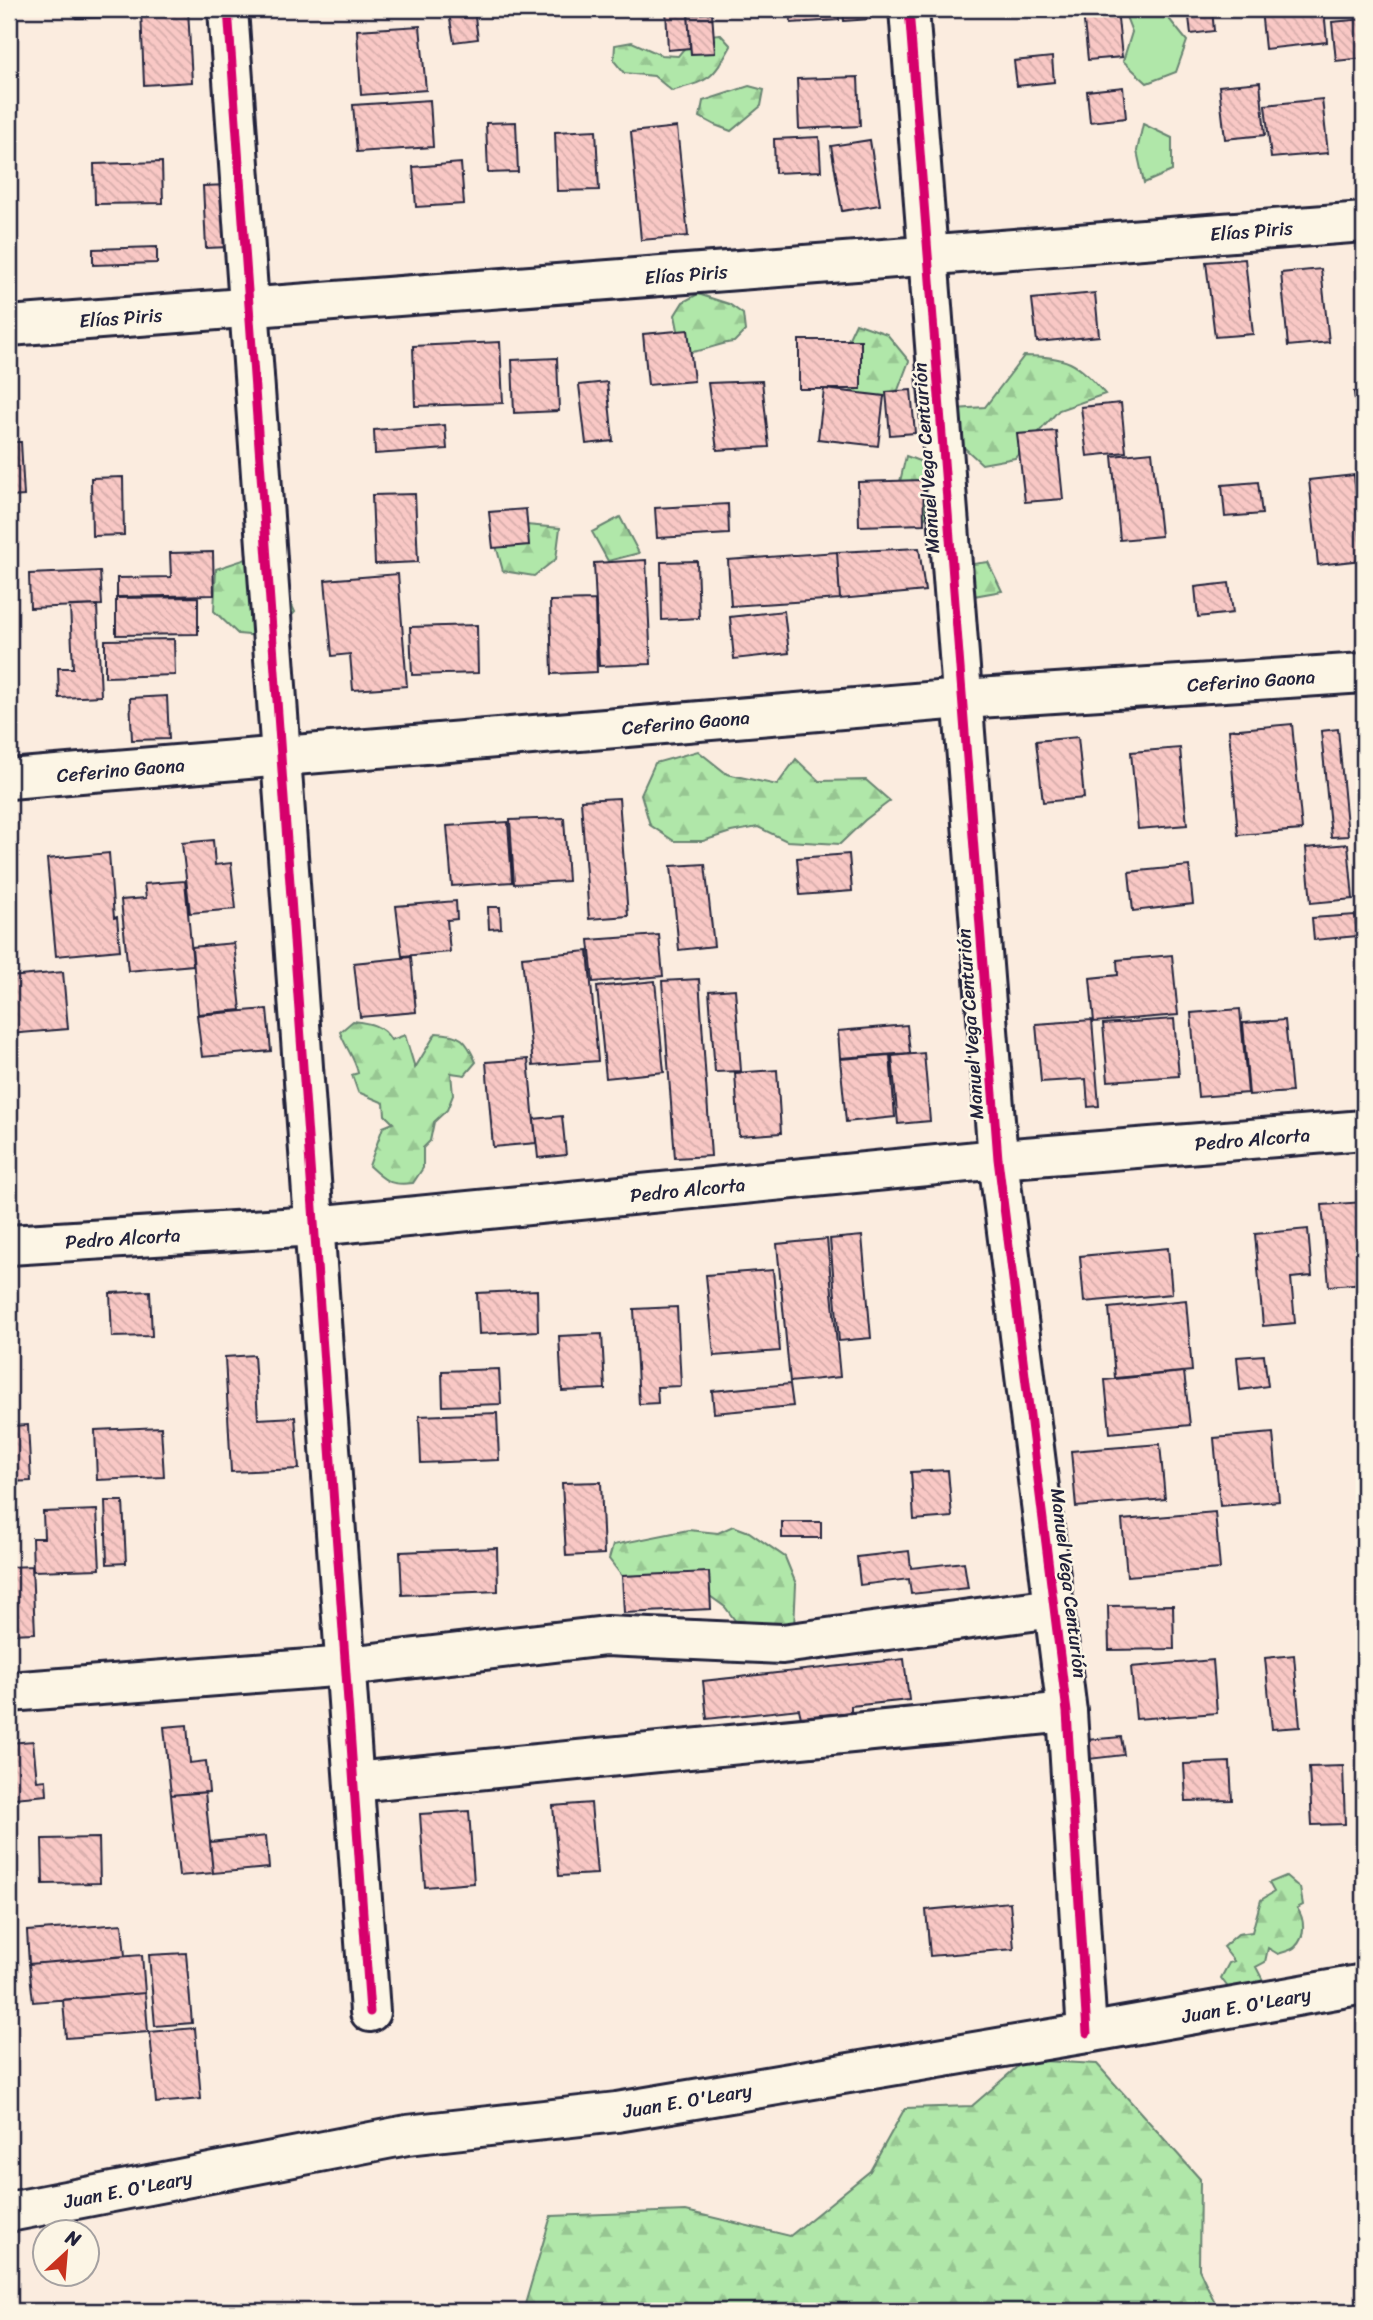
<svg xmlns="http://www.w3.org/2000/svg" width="1373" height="2320" viewBox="0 0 1373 2320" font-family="Sriracha,sans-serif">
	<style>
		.green { fill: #b0e7a9; stroke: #698472; stroke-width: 2 }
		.forest { fill: url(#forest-firs); stroke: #698472; stroke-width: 2 }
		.building { fill: url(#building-back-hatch); stroke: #22223b; stroke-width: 2 }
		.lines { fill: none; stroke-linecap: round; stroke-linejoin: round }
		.minor-casing { stroke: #22223b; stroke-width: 44 }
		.minor { stroke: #fcf5e5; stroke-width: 38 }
		.cycleway-casing { stroke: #fcf5e5; stroke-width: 13 }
		.cycleway { stroke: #d6006c; stroke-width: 9 }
		.labels { text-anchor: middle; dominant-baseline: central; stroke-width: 5; stroke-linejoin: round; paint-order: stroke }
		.street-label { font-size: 19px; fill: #22223b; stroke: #fcf5e5 }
	</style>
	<defs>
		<pattern id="forest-firs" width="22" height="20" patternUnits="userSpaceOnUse" patternTransform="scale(1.75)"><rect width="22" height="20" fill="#b0e7a9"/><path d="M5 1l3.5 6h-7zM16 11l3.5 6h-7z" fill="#97c692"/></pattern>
		<pattern id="building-back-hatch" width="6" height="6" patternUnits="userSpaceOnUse" patternTransform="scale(1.75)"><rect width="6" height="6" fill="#f9c8c5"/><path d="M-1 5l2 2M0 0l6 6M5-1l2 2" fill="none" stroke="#d5acaa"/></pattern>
	</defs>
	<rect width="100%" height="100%" fill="#fbecdf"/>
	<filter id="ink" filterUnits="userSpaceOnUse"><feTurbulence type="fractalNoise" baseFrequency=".0143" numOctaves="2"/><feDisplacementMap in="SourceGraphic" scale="14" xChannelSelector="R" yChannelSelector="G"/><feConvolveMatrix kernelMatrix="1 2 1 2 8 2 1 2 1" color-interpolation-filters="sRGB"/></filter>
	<g filter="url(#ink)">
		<path class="green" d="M 1123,9 L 1164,9 L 1166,15 L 1187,41 L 1176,72 L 1147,83 L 1123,61 L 1132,32 Z
			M 1143,124 L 1172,138 L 1172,171 L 1144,183 L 1137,151 Z"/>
		<path class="forest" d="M 720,34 L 731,46 C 712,81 709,80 672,91 L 654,76 L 624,73 L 614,61 L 615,45 L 632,42 L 661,55 L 678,56 C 690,40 700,35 720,34 Z
			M 749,86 L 764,90 L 761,106 L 731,131 L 715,125 L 700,117 L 703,101 Z
			M 698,294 L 729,304 L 743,314 L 745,331 L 734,342 C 718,343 707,351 690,352 L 680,340 L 675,315 L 683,302 Z
			M 856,323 L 887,334 L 909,361 L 898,390 L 870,404 L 846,386 L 843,351 Z
			M 1024,356 C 1067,356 1077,362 1105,394 L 1059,410 L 1015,458 L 982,464 L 957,441 L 955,409 L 985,407 Z
			M 906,456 L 935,467 L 941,499 L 920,524 L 895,503 Z
			M 620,517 L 639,553 L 608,561 L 592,532 Z
			M 526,525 L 560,528 L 556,559 L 534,576 L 503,571 L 495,542 Z
			M 249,558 L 280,579 L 295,612 L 273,637 L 238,634 L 214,611 L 216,569 Z
			M 988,562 L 1002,591 L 968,597 L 957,566 Z
			M 698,751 L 727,774 L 777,785 L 796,759 L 819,781 L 866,780 L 890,801 L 865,820 L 840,844 L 787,841 L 758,827 L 731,832 L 703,841 L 674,841 L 650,825 L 641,794 L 655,763 Z
			M 353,1021 C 369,1023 383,1025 391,1040 L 405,1035 L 415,1068 L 436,1033 C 461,1034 466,1039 476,1062 L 465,1075 L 451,1073 L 453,1095 L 447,1110 L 434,1122 L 430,1141 L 423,1148 L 423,1168 L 413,1183 C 390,1186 385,1181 369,1166 L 383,1127 L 393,1123 L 385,1115 L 384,1103 L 358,1092 L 352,1075 L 358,1073 C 355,1058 345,1047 340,1032 Z
			M 733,1526 L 749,1532 L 785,1557 L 796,1584 L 794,1628 L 737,1623 L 725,1607 L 707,1594 L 622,1576 L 609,1559 L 613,1545 L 688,1530 L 718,1533 Z
			M 1286,1876 L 1300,1888 L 1303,1905 L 1297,1908 C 1305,1919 1306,1937 1295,1947 C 1291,1951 1283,1952 1278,1954 L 1268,1948 L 1265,1962 L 1256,1967 L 1266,1986 L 1238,2001 L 1221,1978 L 1229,1963 L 1234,1961 L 1223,1947 L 1238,1934 L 1252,1932 L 1261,1900 L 1274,1892 L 1269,1883 Z
			M 1025,2060 L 1097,2064 L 1200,2179 L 1199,2269 L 1219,2311 L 523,2311 L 551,2216 L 686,2211 L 790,2236 L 870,2171 L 905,2108 L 972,2106 Z"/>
		<path class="building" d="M 75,9 L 108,9 L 109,17 L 76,18 Z
			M 141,9 L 188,9 L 192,82 L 144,85 Z
			M 666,9 L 688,9 L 690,48 L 668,50 Z
			M 790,9 L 839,9 L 839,20 L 791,23 Z
			M 843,9 L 869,9 L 870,19 L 844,21 Z
			M 1117,9 L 1122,57 L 1088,60 L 1083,12 Z
			M 1188,9 L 1212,9 L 1214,31 L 1191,34 Z
			M 1261,9 L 1324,9 L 1327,42 L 1265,49 Z
			M 474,10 L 478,39 L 454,42 L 449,14 Z
			M 712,13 L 715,53 L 691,54 L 688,15 Z
			M 1364,19 L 1364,58 L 1336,61 L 1332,22 Z
			M 420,26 L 426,90 L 361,95 L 357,30 Z
			M 1052,57 L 1054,82 L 1017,86 L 1014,61 Z
			M 858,77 L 860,126 L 799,129 L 797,79 Z
			M 1260,82 L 1265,135 L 1225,139 L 1219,86 Z
			M 1123,87 L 1126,118 L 1090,122 L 1087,91 Z
			M 1322,99 L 1328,153 L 1271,158 L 1265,105 Z
			M 430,100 L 433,147 L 357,152 L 353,105 Z
			M 516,122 L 518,172 L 488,173 L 486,123 Z
			M 677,127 L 688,236 L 641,240 L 631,132 Z
			M 596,130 L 599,190 L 557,191 L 555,132 Z
			M 819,137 L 821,171 L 775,173 L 774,139 Z
			M 870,140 L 880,205 L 842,211 L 831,146 Z
			M 162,162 L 163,203 L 95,204 L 94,164 Z
			M 461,163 L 464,204 L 416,207 L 413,167 Z
			M 228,185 L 230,247 L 206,248 L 203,186 Z
			M 157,247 L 157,263 L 93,265 L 93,249 Z
			M 1245,259 L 1253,334 L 1215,337 L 1206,262 Z
			M 1321,269 L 1329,342 L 1288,346 L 1281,273 Z
			M 1095,293 L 1099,336 L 1037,342 L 1032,299 Z
			M 688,330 L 694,381 L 648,385 L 643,334 Z
			M 799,340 L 861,340 L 861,389 L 799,389 Z
			M 500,342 L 503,403 L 415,406 L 413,346 Z
			M 557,358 L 559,411 L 514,413 L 512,360 Z
			M 762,381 L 769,447 L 717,450 L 708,383 Z
			M 607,382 L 613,441 L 586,444 L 579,385 Z
			M 824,389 L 884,396 L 878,446 L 818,439 Z
			M 911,390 L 915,433 L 890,435 L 886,392 Z
			M 1364,391 L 1364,428 L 1358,429 L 1354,392 Z
			M 1121,403 L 1126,452 L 1087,456 L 1081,407 Z
			M 445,425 L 447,449 L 375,454 L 374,430 Z
			M 1056,431 L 1063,499 L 1025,502 L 1017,434 Z
			M 9,442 L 21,442 L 24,496 L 9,497 Z
			M 1152,452 L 1161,536 L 1120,540 L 1112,456 Z
			M 1354,475 L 1362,560 L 1318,565 L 1309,480 Z
			M 123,477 L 124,535 L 92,536 L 91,478 Z
			M 923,480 L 924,524 L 859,526 L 858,482 Z
			M 1258,482 L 1262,514 L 1225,517 L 1222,485 Z
			M 415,494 L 418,562 L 375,564 L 372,495 Z
			M 728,504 L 729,534 L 657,538 L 655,508 Z
			M 526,509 L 529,545 L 493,548 L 489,512 Z
			M 919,548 L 925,591 L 840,599 L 837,552 Z
			M 213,552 L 214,595 L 117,597 L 117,578 L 171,577 L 170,553 Z
			M 837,552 L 840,599 L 731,606 L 728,560 Z
			M 646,560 L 651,664 L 599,666 L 594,563 Z
			M 697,561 L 699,618 L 662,620 L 661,562 Z
			M 100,571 L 102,605 L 30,608 L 29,574 Z
			M 398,574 L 407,686 L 353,690 L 350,654 L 332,656 L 325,580 Z
			M 1229,583 L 1233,613 L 1198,617 L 1195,587 Z
			M 198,597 L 198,634 L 116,635 L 116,598 Z
			M 595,600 L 597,672 L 552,674 L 550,601 Z
			M 97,605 L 101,696 L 59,698 L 58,668 L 73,668 L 70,606 Z
			M 784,611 L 789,653 L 734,659 L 730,617 Z
			M 477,625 L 478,673 L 412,675 L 410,627 Z
			M 174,639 L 175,675 L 105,677 L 105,640 Z
			M 167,696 L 169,739 L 132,740 L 130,698 Z
			M 1292,724 L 1302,830 L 1238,835 L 1229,730 Z
			M 1338,729 L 1348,836 L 1331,837 L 1321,731 Z
			M 1078,737 L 1084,798 L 1043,802 L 1036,741 Z
			M 1180,748 L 1187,825 L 1138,829 L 1131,752 Z
			M 619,798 L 628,916 L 589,919 L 581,800 Z
			M 564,818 L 568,881 L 514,884 L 510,820 Z
			M 508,822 L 512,882 L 452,886 L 447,826 Z
			M 213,840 L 215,865 L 231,863 L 236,909 L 190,913 L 182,843 Z
			M 1348,844 L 1353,899 L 1311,903 L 1306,848 Z
			M 109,853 L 114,918 L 117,917 L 120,950 L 56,956 L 47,859 Z
			M 849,854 L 852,891 L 800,895 L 797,858 Z
			M 705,864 L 714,946 L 679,950 L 671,866 Z
			M 1189,866 L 1193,904 L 1133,911 L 1129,872 Z
			M 185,881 L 193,965 L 128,971 L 121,900 L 146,898 L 144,884 Z
			M 456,901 L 457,919 L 447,920 L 450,952 L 402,956 L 396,906 Z
			M 488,907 L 500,907 L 501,928 L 489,929 Z
			M 1355,915 L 1357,936 L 1314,940 L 1312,918 Z
			M 659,935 L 663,976 L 593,982 L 589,940 Z
			M 234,943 L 241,1010 L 198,1014 L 192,947 Z
			M 588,951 L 598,1061 L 533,1066 L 522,957 Z
			M 1172,955 L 1178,1015 L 1094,1022 L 1090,978 L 1118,975 L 1117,960 Z
			M 411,957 L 416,1012 L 360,1017 L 354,963 Z
			M 63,972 L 68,1029 L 9,1034 L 9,977 Z
			M 699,979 L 711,1156 L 675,1158 L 662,981 Z
			M 655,981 L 664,1072 L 606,1078 L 597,987 Z
			M 735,989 L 741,1071 L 715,1072 L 709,991 Z
			M 267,1009 L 271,1051 L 202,1057 L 197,1015 Z
			M 1240,1009 L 1248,1093 L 1198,1097 L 1191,1013 Z
			M 1174,1019 L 1179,1076 L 1108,1081 L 1103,1024 Z
			M 1092,1020 L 1099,1106 L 1088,1107 L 1086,1079 L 1041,1082 L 1036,1024 Z
			M 1285,1020 L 1292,1092 L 1249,1095 L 1243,1023 Z
			M 907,1025 L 910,1053 L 840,1058 L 838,1031 Z
			M 924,1053 L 930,1121 L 898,1124 L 892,1056 Z
			M 890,1055 L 895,1117 L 846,1122 L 840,1059 Z
			M 528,1059 L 536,1143 L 493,1147 L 486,1062 Z
			M 777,1070 L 781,1133 L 739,1136 L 735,1073 Z
			M 562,1116 L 566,1155 L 538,1158 L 534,1119 Z
			M 1364,1202 L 1364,1283 L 1329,1286 L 1322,1205 Z
			M 1308,1229 L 1312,1276 L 1291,1278 L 1295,1323 L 1263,1326 L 1255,1234 Z
			M 862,1236 L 871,1338 L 839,1341 L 830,1239 Z
			M 827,1239 L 840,1377 L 790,1382 L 777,1244 Z
			M 1168,1248 L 1172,1294 L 1084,1302 L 1080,1256 Z
			M 773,1270 L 780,1351 L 714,1356 L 706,1275 Z
			M 537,1290 L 538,1331 L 479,1334 L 477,1293 Z
			M 150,1291 L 152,1336 L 112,1337 L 110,1293 Z
			M 1186,1300 L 1192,1371 L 1115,1378 L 1109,1308 Z
			M 677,1307 L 681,1386 L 657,1387 L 658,1403 L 639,1404 L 634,1309 Z
			M 602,1334 L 605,1389 L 562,1391 L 559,1336 Z
			M 254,1355 L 258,1419 L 295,1417 L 299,1469 L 231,1472 L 225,1357 Z
			M 1264,1355 L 1268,1386 L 1240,1390 L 1237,1357 Z
			M 499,1369 L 501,1404 L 443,1406 L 442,1371 Z
			M 1184,1372 L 1190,1425 L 1110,1433 L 1105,1380 Z
			M 790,1384 L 793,1406 L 714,1413 L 712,1391 Z
			M 497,1413 L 499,1460 L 421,1463 L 419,1416 Z
			M 28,1425 L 31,1481 L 9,1482 L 9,1426 Z
			M 161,1427 L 164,1477 L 97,1480 L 95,1430 Z
			M 1273,1433 L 1279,1501 L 1220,1506 L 1214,1438 Z
			M 1160,1444 L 1165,1499 L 1076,1507 L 1071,1451 Z
			M 948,1470 L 952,1517 L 914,1520 L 911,1472 Z
			M 601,1482 L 604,1554 L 566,1556 L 562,1483 Z
			M 105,1501 L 123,1501 L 126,1563 L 107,1564 Z
			M 97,1510 L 100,1569 L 33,1571 L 32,1538 L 44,1538 L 43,1512 Z
			M 1215,1512 L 1220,1569 L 1127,1576 L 1122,1520 Z
			M 782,1522 L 821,1522 L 821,1538 L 782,1538 Z
			M 497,1548 L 498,1591 L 402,1595 L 400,1552 Z
			M 909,1551 L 911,1568 L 964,1562 L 968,1588 L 911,1594 L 909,1579 L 860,1585 L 857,1557 Z
			M 32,1566 L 35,1633 L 9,1634 L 9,1567 Z
			M 709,1572 L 711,1609 L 624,1613 L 622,1576 Z
			M 1173,1605 L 1174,1649 L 1109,1650 L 1108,1606 Z
			M 1294,1655 L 1300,1727 L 1272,1729 L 1265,1658 Z
			M 904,1659 L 909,1700 L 851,1706 L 851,1712 L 801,1718 L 799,1709 L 707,1719 L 703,1681 Z
			M 1213,1660 L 1217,1713 L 1136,1719 L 1131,1667 Z
			M 187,1725 L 190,1763 L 206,1761 L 209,1792 L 171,1795 L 164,1727 Z
			M 1121,1737 L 1124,1755 L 1089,1759 L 1087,1740 Z
			M 33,1741 L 37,1781 L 46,1780 L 47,1795 L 14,1798 L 9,1743 Z
			M 1230,1762 L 1232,1800 L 1186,1801 L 1184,1764 Z
			M 1343,1766 L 1345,1824 L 1312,1825 L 1309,1767 Z
			M 205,1792 L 213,1873 L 179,1876 L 171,1795 Z
			M 591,1803 L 597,1874 L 559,1876 L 553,1806 Z
			M 469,1811 L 474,1883 L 425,1887 L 420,1814 Z
			M 266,1836 L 269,1868 L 213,1873 L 210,1842 Z
			M 99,1838 L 100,1883 L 43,1884 L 42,1839 Z
			M 1010,1902 L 1014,1949 L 930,1956 L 926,1910 Z
			M 122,1924 L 125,1956 L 29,1964 L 27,1931 Z
			M 186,1953 L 192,2023 L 155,2026 L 149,1955 Z
			M 142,1955 L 145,1993 L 33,2002 L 29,1964 Z
			M 145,1993 L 148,2032 L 66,2038 L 63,2000 Z
			M 195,2028 L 201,2099 L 156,2103 L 150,2032 Z"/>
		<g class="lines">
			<defs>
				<g id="minor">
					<path d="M 228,9 L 370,2012"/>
					<path d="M 909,9 L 998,1159 L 1067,1712 L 1087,2033"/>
					<path id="s1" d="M 9,326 L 1364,222"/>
					<path id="s2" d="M 9,779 L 962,699 L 1364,673"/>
					<path id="s3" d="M 9,1245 L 315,1226 L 998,1159 L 1364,1130"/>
					<path d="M 9,1692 L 347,1666 L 606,1636 L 782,1644 L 1054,1608"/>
					<path d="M 354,1782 L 1067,1712"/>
					<path id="s4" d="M 9,2212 L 407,2135 L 617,2112 L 1087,2033 L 1364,1984"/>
				</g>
			</defs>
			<use href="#minor" class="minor-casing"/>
			<use href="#minor" class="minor"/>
			<defs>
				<path id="cycleway" d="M 228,9 L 370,2012
					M 909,9 L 998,1159 L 1067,1712 L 1087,2033"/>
			</defs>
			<use href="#cycleway" class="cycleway-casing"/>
			<use href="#cycleway" class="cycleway"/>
		</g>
	</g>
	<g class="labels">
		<g class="street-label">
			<text stroke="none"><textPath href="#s1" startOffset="1246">Elías Piris</textPath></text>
			<text stroke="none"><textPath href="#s1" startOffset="679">Elías Piris</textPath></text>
			<text stroke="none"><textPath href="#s1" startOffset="112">Elías Piris</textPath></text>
			<text transform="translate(926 458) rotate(-94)">Manuel Vega Centurión</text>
			<text stroke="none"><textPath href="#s2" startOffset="1246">Ceferino Gaona</textPath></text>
			<text stroke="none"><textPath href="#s2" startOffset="679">Ceferino Gaona</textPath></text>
			<text stroke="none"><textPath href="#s2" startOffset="112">Ceferino Gaona</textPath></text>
			<text transform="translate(970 1024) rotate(-94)">Manuel Vega Centurión</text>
			<text stroke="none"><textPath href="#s3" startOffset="1248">Pedro Alcorta</textPath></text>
			<text stroke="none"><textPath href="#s3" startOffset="681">Pedro Alcorta</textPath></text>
			<text stroke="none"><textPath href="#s3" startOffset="114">Pedro Alcorta</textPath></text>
			<text transform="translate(1069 1583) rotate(83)">Manuel Vega Centurión</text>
			<text stroke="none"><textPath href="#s4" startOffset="1255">Juan E. O'Leary</textPath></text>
			<text stroke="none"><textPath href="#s4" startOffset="688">Juan E. O'Leary</textPath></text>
			<text stroke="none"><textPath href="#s4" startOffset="121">Juan E. O'Leary</textPath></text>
		</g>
	</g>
	<rect width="1373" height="2320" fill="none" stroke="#fcf5e5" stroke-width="35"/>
	<rect x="18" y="18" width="1338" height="2285" fill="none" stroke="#22223b" stroke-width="2.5" filter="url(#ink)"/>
	<g transform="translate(66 2253) rotate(26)"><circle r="33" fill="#fcf5e5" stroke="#a5a1a1" stroke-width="2"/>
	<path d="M0-5L12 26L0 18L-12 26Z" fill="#c8321e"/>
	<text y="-10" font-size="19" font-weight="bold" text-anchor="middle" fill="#22223b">N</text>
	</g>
</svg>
